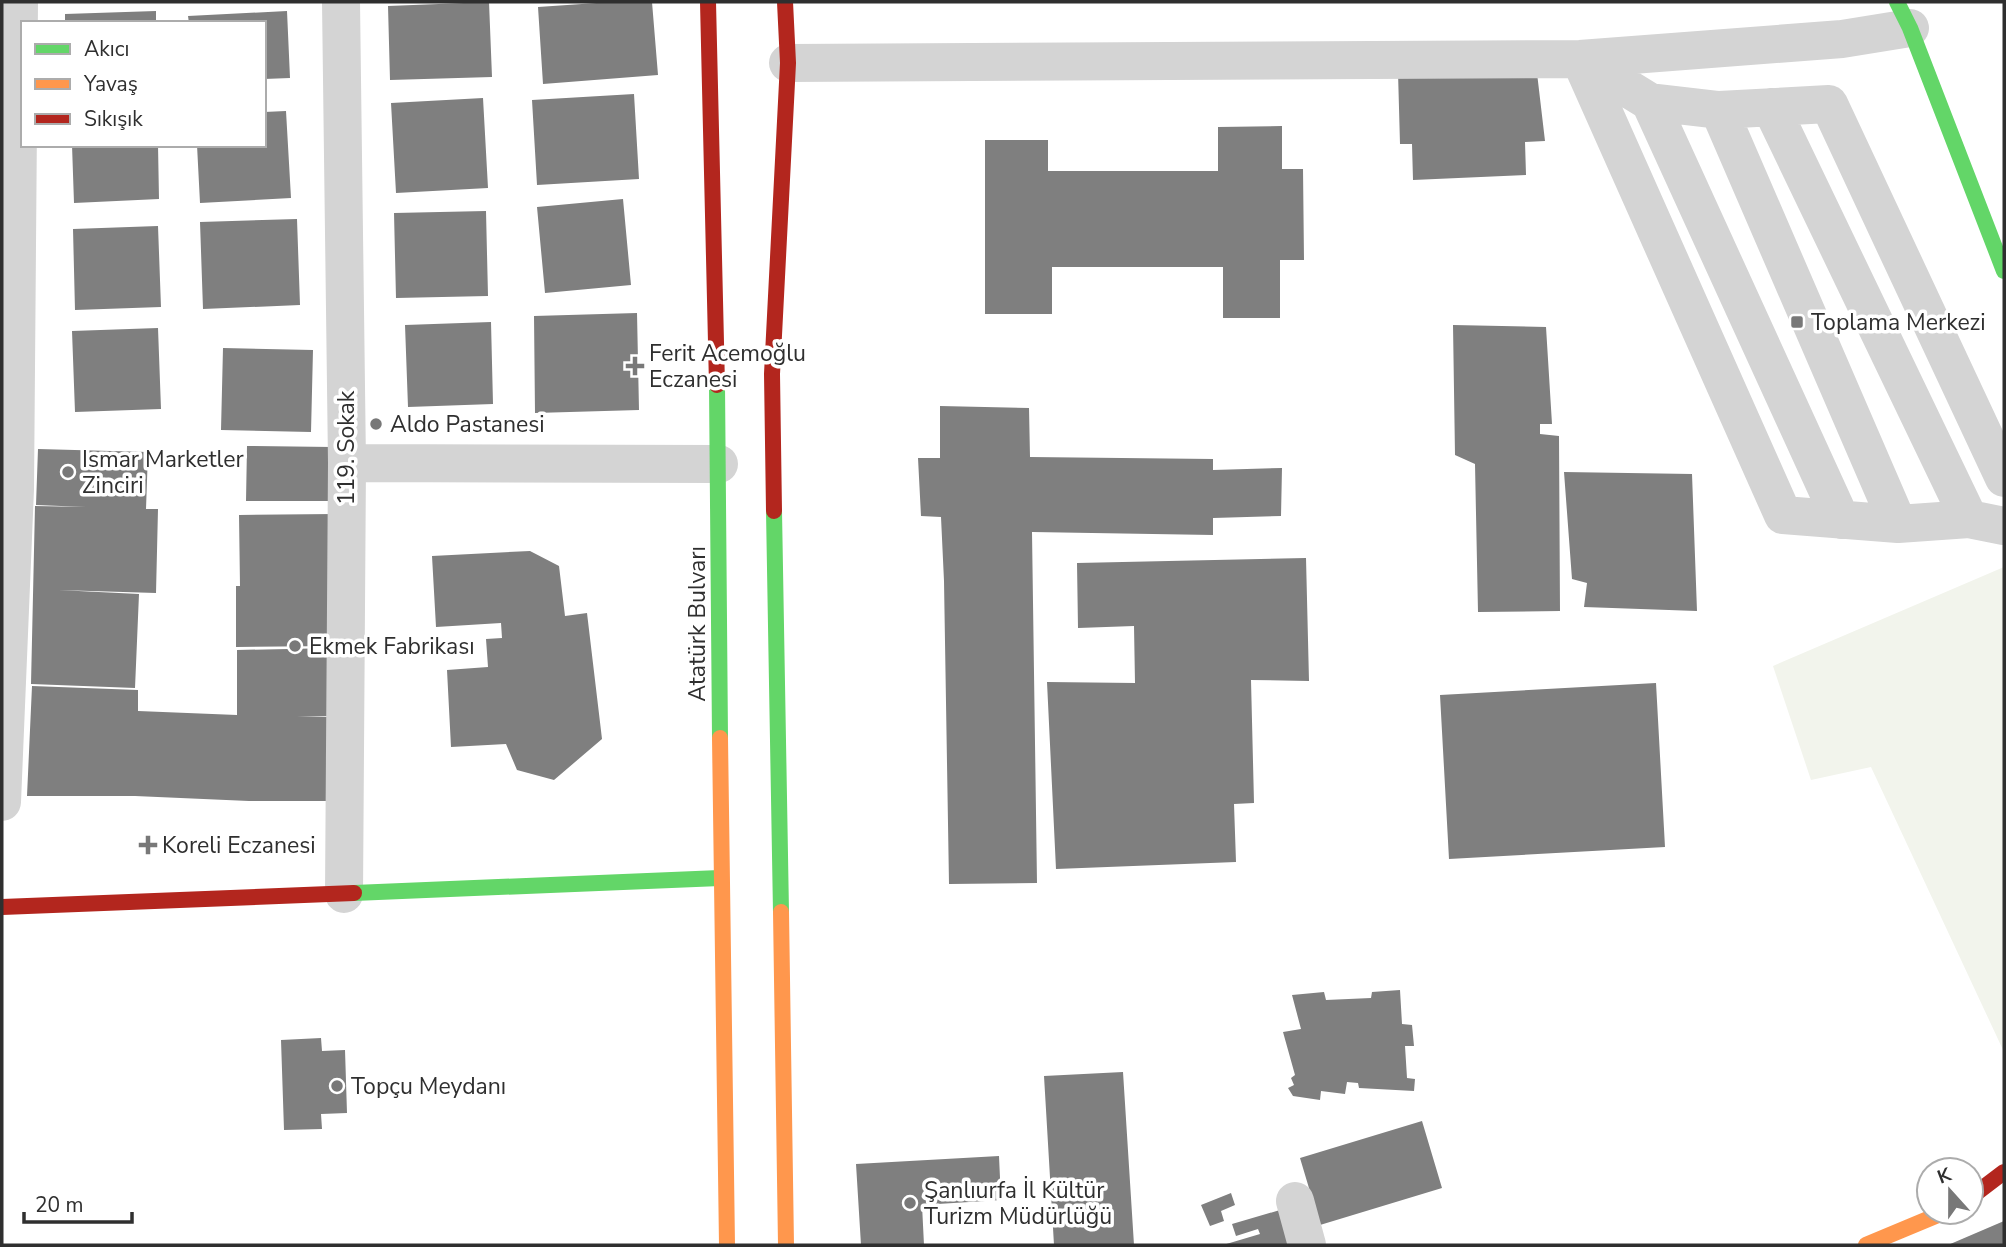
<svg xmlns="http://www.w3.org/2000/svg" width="2006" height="1247" viewBox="0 0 2006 1247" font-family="'Nunito Sans',sans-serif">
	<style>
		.green { fill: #f2f4ec }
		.building { fill: #7f7f7f }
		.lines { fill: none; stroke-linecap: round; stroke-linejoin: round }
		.street { stroke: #d4d4d4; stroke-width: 38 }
		.fast { stroke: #63d668; stroke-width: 16 }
		.slow { stroke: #ff974d; stroke-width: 16 }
		.jam { stroke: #b3261e; stroke-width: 16 }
		.poi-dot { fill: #787878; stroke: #fff; stroke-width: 2.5 }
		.labels { text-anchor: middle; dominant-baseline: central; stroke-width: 7; stroke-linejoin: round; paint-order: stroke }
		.poi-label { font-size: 23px; fill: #2f2f2f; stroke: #fff; text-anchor: start }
		.street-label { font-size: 23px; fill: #2f2f2f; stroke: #fff }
	</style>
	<rect width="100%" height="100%" fill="#fff"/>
	<path class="green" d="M 2004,567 L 2004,1052 L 1871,767 L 1811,780 L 1773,666 Z"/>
	<path class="building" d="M 489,2 L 492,77 L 390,80 L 388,6 Z
		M 611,2 L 652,2 L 658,75 L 543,84 L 538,7 Z
		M 156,11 L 156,23 L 65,23 L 65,14 Z
		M 287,11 L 290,78 L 264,79 L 264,23 L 189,23 L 188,16 Z
		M 1398,72 L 1537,73 L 1545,141 L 1525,142 L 1526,175 L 1413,180 L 1412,144 L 1400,144 Z
		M 634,94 L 639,179 L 537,185 L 532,100 Z
		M 483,98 L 488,188 L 396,193 L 391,103 Z
		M 286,111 L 291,198 L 200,203 L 197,145 L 264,145 L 264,112 Z
		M 1282,126 L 1282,169 L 1303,169 L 1304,260 L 1280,260 L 1280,318 L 1223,318 L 1223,267 L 1052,267 L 1052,314 L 985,314 L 985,140 L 1048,140 L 1048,171 L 1218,171 L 1218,127 Z
		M 72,145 L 158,145 L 159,199 L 74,203 Z
		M 623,199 L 631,285 L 545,293 L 537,207 Z
		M 486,211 L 488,296 L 396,298 L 394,213 Z
		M 297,219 L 300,305 L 203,309 L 200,222 Z
		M 158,226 L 161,307 L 75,310 L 73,229 Z
		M 637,313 L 639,410 L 535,413 L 534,316 Z
		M 491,322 L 493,404 L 408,407 L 405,325 Z
		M 1453,325 L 1546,327 L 1552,424 L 1540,424 L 1540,434 L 1559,436 L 1560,611 L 1478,612 L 1475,464 L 1455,455 Z
		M 158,328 L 161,409 L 75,412 L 72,331 Z
		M 223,348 L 313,350 L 311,432 L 221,430 Z
		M 940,406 L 1029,408 L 1030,457 L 1213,459 L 1213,470 L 1282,468 L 1281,516 L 1213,518 L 1213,535 L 1032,532 L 1037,883 L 949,884 L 944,581 L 941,517 L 921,516 L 918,458 L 940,458 Z
		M 247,446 L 332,447 L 332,501 L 246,501 Z
		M 38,449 L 148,452 L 146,509 L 158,509 L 156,593 L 58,590 L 139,594 L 135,688 L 31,684 L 35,506 L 86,507 L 36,505 Z
		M 1564,472 L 1692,474 L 1697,611 L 1584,607 L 1587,583 L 1572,579 Z
		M 335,514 L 333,646 L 236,647 L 236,586 L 240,586 L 239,515 Z
		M 530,551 L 559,566 L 565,616 L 587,613 L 602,739 L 554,780 L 517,770 L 506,744 L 451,747 L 447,670 L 488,667 L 486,639 L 502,638 L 501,623 L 436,627 L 432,556 Z
		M 1306,558 L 1309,681 L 1251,680 L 1254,803 L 1234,804 L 1236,862 L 1056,869 L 1047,682 L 1135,683 L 1134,626 L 1078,628 L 1077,563 Z
		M 334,648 L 335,716 L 297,717 L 334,717 L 334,801 L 249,801 L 135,796 L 27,796 L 32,686 L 138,690 L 138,711 L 237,715 L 237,650 Z
		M 1656,683 L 1665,847 L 1449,859 L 1440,695 Z
		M 1400,990 L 1402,1024 L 1412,1025 L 1414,1046 L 1405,1046 L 1407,1078 L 1415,1079 L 1414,1091 L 1359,1088 L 1358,1083 L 1347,1082 L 1345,1094 L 1321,1091 L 1320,1100 L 1293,1096 L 1288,1088 L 1294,1085 L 1291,1078 L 1295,1075 L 1283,1032 L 1301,1029 L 1292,995 L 1324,992 L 1326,1000 L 1371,998 L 1372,992 Z
		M 321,1038 L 322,1051 L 345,1050 L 347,1113 L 321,1114 L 322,1129 L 284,1130 L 281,1040 Z
		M 1123,1072 L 1134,1245 L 1054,1245 L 1044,1076 Z
		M 1422,1121 L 1442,1188 L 1320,1225 L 1300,1158 Z
		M 999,1156 L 1001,1200 L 922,1205 L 924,1245 L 861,1245 L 856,1164 Z
		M 1231,1193 L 1235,1205 L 1221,1211 L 1224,1221 L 1210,1226 L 1201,1205 Z
		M 1280,1210 L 1290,1245 L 1223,1245 L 1260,1234 L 1258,1229 L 1236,1236 L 1232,1224 Z
		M 2004,1221 L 2004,1245 L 1948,1245 Z"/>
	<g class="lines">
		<path class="street" d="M 341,2 L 347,463 L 344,894
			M 1580,59 L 1783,515 L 1898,524 L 1969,519 L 2004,526
			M 1580,59 L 1650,102 L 1719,110 L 1829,104 L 2004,478
			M 788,63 L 1580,59 L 1842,39 L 1910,28
			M 1650,102 L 1841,520
			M 1771,107 L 1969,519
			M 1719,110 L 1898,524
			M 347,463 L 719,464
			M 2,802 L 15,489 L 19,2
			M 1295,1201 L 1307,1245"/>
		<path class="fast" d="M 1897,2 L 1910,28 L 2004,271
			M 717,385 L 720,738
			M 774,511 L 781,912
			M 354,893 L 720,878"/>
		<path class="slow" d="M 720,738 L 727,1245
			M 781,912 L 786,1245
			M 1866,1245 L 1945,1212"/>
		<path class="jam" d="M 708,2 L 717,385
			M 774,511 L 772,374 L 788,63 L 785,2
			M 2,907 L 354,893
			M 1971,1197 L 2004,1172"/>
	</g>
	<g class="poi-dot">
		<rect x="1790" y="315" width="14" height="14" rx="3.5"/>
		<path d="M631.5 355.5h7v7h7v7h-7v7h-7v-7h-7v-7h7z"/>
		<circle cx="376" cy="424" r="7"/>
		<circle cx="68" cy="472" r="7"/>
		<circle cx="295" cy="646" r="7"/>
		<path d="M144.5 834.5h7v7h7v7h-7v7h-7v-7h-7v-7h7z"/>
		<circle cx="337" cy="1086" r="7"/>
		<circle cx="910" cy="1203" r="7"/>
	</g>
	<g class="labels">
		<g class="poi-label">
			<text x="1811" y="322">Toplama Merkezi</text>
			<text x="649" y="353">Ferit Acemoğlu<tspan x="649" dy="26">Eczanesi</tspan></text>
			<text x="390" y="424">Aldo Pastanesi</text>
			<text x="82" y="459">Ismar Marketler<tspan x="82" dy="26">Zinciri</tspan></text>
			<text x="309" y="646">Ekmek Fabrikası</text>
			<text x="162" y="845">Koreli Eczanesi</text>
			<text x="351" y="1086">Topçu Meydanı</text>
			<text x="924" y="1190">Şanlıurfa İl Kültür<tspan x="924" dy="26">Turizm Müdürlüğü</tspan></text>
		</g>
		<g class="street-label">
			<text transform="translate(346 448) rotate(-90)">119. Sokak</text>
			<text transform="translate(697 624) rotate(-90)">Atatürk Bulvarı</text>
		</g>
	</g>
	<rect width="2006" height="1247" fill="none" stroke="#2f2f2f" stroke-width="7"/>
	<rect x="21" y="21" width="245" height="126" fill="#ffffff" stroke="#acacac" stroke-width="2"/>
	<rect x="35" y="44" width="35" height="10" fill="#63d668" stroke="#acacac" stroke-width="2"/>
	<text x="84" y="56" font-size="21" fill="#2f2f2f">Akıcı</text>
	<rect x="35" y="79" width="35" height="10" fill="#ff974d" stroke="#acacac" stroke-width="2"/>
	<text x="84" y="91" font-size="21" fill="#2f2f2f">Yavaş</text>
	<rect x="35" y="114" width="35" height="10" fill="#b3261e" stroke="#acacac" stroke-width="2"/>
	<text x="84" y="126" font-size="21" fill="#2f2f2f">Sıkışık</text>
	<g transform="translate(1950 1191) rotate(339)"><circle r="33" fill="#ffffff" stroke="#acacac" stroke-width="2"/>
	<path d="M0-5L12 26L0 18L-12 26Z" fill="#787878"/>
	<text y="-10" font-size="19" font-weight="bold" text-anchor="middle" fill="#2f2f2f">K</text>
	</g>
	<path d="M24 1212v10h108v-10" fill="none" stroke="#2f2f2f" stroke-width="3.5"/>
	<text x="35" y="1212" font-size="21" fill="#2f2f2f" stroke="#ffffff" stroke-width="5" paint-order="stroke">20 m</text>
</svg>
